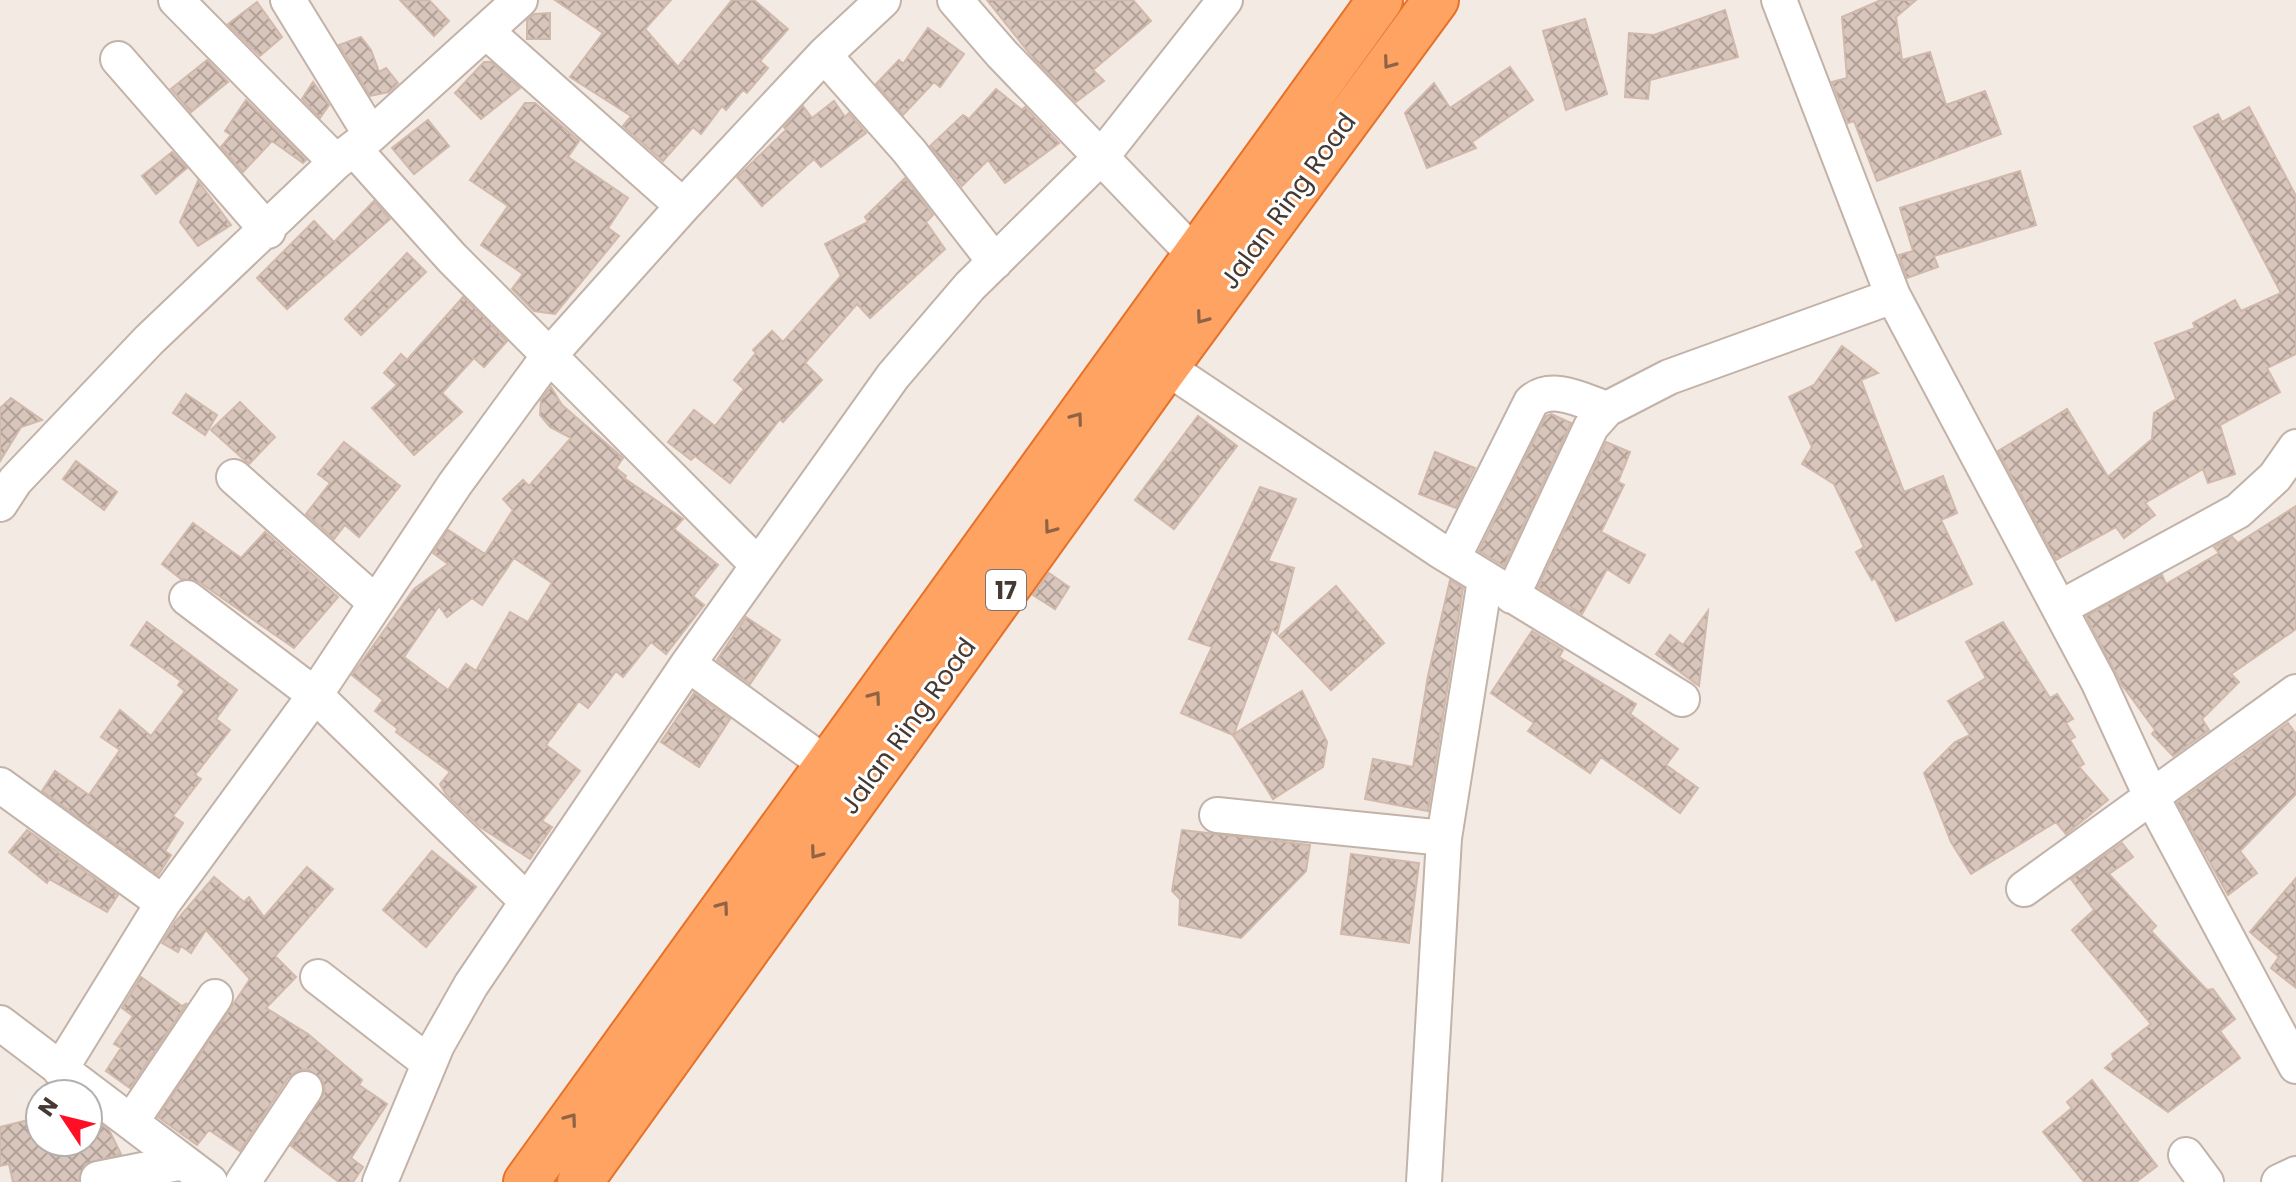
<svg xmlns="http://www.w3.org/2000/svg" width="2296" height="1182" viewBox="0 0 2296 1182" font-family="Poppins,sans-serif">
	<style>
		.building { fill: url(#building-cross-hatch); stroke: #d0b8ab; stroke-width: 2; fill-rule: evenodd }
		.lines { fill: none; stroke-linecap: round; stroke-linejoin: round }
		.minor-casing { stroke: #c2b2a8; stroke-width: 38 }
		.highway-casing { stroke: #e6722a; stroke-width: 48 }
		.minor { stroke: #fff; stroke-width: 34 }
		.highway { stroke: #ffa362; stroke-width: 44 }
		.oneway { stroke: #8f6346 }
		.labels { text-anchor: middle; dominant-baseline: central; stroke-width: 6; stroke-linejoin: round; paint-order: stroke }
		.shield { fill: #fff; stroke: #7d7470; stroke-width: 2 }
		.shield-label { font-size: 24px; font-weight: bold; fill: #453933 }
		.street-label { font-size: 26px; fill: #453933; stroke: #fff }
	</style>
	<defs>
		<pattern id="building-cross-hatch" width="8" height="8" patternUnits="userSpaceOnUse" patternTransform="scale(2)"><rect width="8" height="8" fill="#d8c5bb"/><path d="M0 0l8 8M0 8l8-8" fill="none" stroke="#b1a199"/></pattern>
	</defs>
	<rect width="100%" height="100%" fill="#f3eae3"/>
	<path class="building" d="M 400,0 L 429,0 L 449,21 L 434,36 Z
		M 555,0 L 671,0 L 645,29 L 678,67 L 732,0 L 754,0 L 788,29 L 760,61 L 768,68 L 747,93 L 743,90 L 726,110 L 722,106 L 701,134 L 693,127 L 663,161 L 623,126 L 631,116 L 570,77 L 603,33 Z
		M 987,0 L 1133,0 L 1151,21 L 1093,70 L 1104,81 L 1076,102 L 1034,59 Z
		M 1881,0 L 1916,0 L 1896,17 L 1902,60 L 1930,52 L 1946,105 L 1985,91 L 2001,134 L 1877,181 L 1854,121 L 1848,123 L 1832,82 L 1847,78 L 1842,17 Z
		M 257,2 L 282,37 L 260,56 L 228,24 Z
		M 1725,10 L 1738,57 L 1650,80 L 1648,99 L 1625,97 L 1629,33 L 1654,35 Z
		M 550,13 L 550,39 L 527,39 L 527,20 L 534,14 Z
		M 1585,19 L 1607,94 L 1566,110 L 1543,31 Z
		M 928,28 L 964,54 L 940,87 L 934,82 L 903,115 L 876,84 L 899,60 L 903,64 Z
		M 361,37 L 371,50 L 379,72 L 386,68 L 398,83 L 389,92 L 370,96 L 339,45 Z
		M 207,60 L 228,82 L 191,112 L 171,89 Z
		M 484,62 L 491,62 L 520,88 L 481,119 L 455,93 Z
		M 1510,67 L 1533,100 L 1472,142 L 1476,148 L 1427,168 L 1405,113 L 1434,83 L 1450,108 Z
		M 313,82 L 329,105 L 320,118 L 302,99 Z
		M 996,89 L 1022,110 L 1025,107 L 1059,143 L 1005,183 L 988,160 L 962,186 L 930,146 L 963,115 L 969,119 Z
		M 246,100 L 306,160 L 303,163 L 272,141 L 243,172 L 221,147 L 231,135 L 225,131 Z
		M 834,101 L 845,117 L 849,113 L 866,133 L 821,167 L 814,159 L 762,206 L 737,177 L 786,130 L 784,127 L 803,106 L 812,118 Z
		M 525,103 L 535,103 L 579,141 L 568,157 L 628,198 L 608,228 L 619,236 L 555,314 L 534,311 L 512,289 L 523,274 L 481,245 L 508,206 L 470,180 Z
		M 2249,107 L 2296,196 L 2296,354 L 2267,368 L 2280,392 L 2220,425 L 2235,474 L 2208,483 L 2203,469 L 2145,503 L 2155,515 L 2124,538 L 2116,527 L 2056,560 L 1998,451 L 2067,409 L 2108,477 L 2152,439 L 2154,413 L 2176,399 L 2155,343 L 2195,328 L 2193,323 L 2235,300 L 2241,311 L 2281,293 L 2194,127 L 2218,114 L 2222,122 Z
		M 428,120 L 449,146 L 414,174 L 392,148 Z
		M 172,152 L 187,168 L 156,194 L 142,176 Z
		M 2020,171 L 2036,225 L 1934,256 L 1938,267 L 1907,278 L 1899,255 L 1913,251 L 1900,208 Z
		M 905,178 L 933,215 L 926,222 L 945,249 L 870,318 L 857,304 L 805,363 L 822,380 L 783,422 L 780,419 L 730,483 L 695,456 L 691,460 L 668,442 L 694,410 L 715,426 L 744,389 L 734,380 L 756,353 L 753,350 L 772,331 L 783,342 L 841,276 L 825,244 L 868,222 L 865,217 Z
		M 198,181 L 231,225 L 198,246 L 180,222 Z
		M 374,201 L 390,219 L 287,309 L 257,278 L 314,221 L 334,242 Z
		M 407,253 L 426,272 L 361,335 L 345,319 Z
		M 463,297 L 507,341 L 484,367 L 474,358 L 442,393 L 462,412 L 414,455 L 372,408 L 397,385 L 384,373 L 401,354 L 407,360 Z
		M 1842,346 L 1878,373 L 1861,380 L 1904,492 L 1943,476 L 1957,513 L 1941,520 L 1972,584 L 1896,621 L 1875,578 L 1872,580 L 1856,552 L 1864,547 L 1834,484 L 1802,464 L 1812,447 L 1789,397 L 1814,385 Z
		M 551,387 L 562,405 L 623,458 L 616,468 L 626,476 L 624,478 L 683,519 L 674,529 L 718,565 L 693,596 L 704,605 L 666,654 L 651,642 L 623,677 L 616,671 L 588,708 L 579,701 L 546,745 L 580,771 L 542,821 L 552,827 L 530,859 L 480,827 L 446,794 L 440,784 L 450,772 L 396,732 L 398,729 L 375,711 L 383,700 L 352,675 L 414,589 L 448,564 L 433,553 L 448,530 L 485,554 L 513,510 L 503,499 L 523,480 L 529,486 L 571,438 L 550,427 L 540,415 L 541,400 ZM 514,558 L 552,583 L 528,622 L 510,612 L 476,671 L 466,664 L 448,690 L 404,657 L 439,606 L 447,617 L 472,598 L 482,605 Z
		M 186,394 L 217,415 L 205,435 L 173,413 Z
		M 11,398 L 42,420 L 21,427 L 0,461 L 0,408 Z
		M 240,402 L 275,437 L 249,464 L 211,430 Z
		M 1551,414 L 1571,423 L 1504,566 L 1479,551 L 1546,416 Z
		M 1198,416 L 1237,446 L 1174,529 L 1135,500 Z
		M 344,442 L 400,486 L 359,537 L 345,525 L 334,539 L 306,514 L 330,483 L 318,474 Z
		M 1606,442 L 1630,452 L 1618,482 L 1624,485 L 1601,532 L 1645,555 L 1629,583 L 1607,569 L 1582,614 L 1538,587 Z
		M 1435,452 L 1475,468 L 1456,508 L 1419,494 Z
		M 76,461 L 117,492 L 104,510 L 63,479 Z
		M 1260,487 L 1296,499 L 1268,561 L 1294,568 L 1277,634 L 1272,629 L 1234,734 L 1302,691 L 1327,742 L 1323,767 L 1273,799 L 1233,735 L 1181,713 L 1212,647 L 1189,639 Z
		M 2296,506 L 2296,629 L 2231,674 L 2239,682 L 2202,719 L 2209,730 L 2173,756 L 2152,734 L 2155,730 L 2122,685 L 2086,616 L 2162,575 L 2166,584 L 2219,553 L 2214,547 L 2232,537 L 2238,543 Z
		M 193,523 L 241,558 L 265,532 L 338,597 L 294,648 L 199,582 L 181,579 L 162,564 Z
		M 1049,573 L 1069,587 L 1055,609 L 1033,595 Z
		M 1450,580 L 1463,588 L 1428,811 L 1365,799 L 1373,759 L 1413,767 L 1428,676 Z
		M 1336,586 L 1384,643 L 1331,690 L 1279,636 Z
		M 1708,611 L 1699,686 L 1656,654 L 1670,635 L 1683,645 Z
		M 746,617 L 780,640 L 750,684 L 717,660 Z
		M 147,622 L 237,690 L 216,719 L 230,730 L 195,775 L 201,779 L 173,816 L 183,823 L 165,851 L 171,855 L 158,875 L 42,791 L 55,771 L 89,795 L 120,750 L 101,737 L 120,710 L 151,736 L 185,691 L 178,685 L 181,681 L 131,645 Z
		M 2003,622 L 2050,698 L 2057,694 L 2073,719 L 2066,723 L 2075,737 L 2070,740 L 2084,764 L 2079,767 L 2108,800 L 2066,834 L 2056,822 L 1971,874 L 1951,842 L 1924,773 L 1955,742 L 1970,735 L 1948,701 L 1986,678 L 1966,642 Z
		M 1532,631 L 1563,650 L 1559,657 L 1636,704 L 1630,714 L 1678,749 L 1666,765 L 1698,788 L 1680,813 L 1601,757 L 1590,773 L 1528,731 L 1534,723 L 1491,693 Z
		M 694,693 L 730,719 L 699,767 L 661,742 Z
		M 2288,723 L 2296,734 L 2296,794 L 2240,851 L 2257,873 L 2228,895 L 2177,803 Z
		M 27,830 L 118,895 L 107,912 L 49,879 L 47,883 L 9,852 Z
		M 1182,830 L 1310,845 L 1306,871 L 1241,938 L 1179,925 L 1180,899 L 1172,891 Z
		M 2122,843 L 2133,857 L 2109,874 L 2156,926 L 2151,931 L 2207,990 L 2213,989 L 2235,1019 L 2220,1031 L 2240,1058 L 2168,1112 L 2105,1068 L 2114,1060 L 2112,1054 L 2151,1024 L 2072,930 L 2094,910 L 2071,879 Z
		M 432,851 L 476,887 L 426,947 L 383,910 Z
		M 1351,854 L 1419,863 L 1409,943 L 1341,934 Z
		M 307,867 L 333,889 L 275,956 L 296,977 L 266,1008 L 308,1034 L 362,1080 L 359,1085 L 387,1104 L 351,1158 L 363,1167 L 353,1182 L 339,1182 L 291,1146 L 325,1091 L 322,1079 L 307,1069 L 297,1071 L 288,1078 L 240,1151 L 209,1130 L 197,1145 L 158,1117 L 250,979 L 206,930 L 191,953 L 181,946 L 178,952 L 162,943 L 175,922 L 214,877 L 244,902 L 249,897 L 264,917 Z
		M 2296,878 L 2296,988 L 2271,968 L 2279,957 L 2250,932 Z
		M 141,977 L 182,1006 L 187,1003 L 130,1088 L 106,1071 L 121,1048 L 114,1044 L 133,1016 L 122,1008 Z
		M 2092,1080 L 2157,1166 L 2136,1182 L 2084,1182 L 2043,1132 L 2072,1108 L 2067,1102 Z
		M 88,1115 L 109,1130 L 121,1154 L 85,1164 L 78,1182 L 13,1182 L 9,1164 L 0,1166 L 0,1127 L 40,1117 L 40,1142 L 88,1142 Z"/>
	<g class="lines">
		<defs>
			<path id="minor" d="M 176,0 L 336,162
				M 288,0 L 371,135
				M 955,0 L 1001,53 L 1195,255
				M 1779,0 L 1893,296 L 2098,681 L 2151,796 L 2296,1066
				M 488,33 L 683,206
				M 824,55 L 909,151 L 995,262
				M 118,59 L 268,231
				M 354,149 L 452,258 L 758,565
				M 1166,367 L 1439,550 L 1682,699
				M 234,477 L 376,603
				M 0,504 L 15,481 L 149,340 L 336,162 L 371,135 L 520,0
				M 1453,558 L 1531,402 C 1552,383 1583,401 1607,409
				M 1512,596 L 1591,427 L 1607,409 L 1669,377 L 1893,296
				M 187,598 L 315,695 L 527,901
				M 2060,608 L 2238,511 L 2275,477 L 2296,447
				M 688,664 L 826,764
				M 0,785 L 163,903
				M 1217,815 L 1444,838
				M 2024,889 L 2296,692
				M 318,977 L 429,1063
				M 0,1023 L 210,1182
				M 60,1070 L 163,903 L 315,695 L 455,484 L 548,357 L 683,206 L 824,55 L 883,0
				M 131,1122 L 215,997
				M 2186,1155 L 2206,1182
				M 98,1179 L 183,1162
				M 243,1182 L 305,1089
				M 380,1182 L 437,1045 L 471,985 L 688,664 L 893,376 L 970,286 L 1102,156 L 1225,0
				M 1424,1182 L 1444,838 L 1485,580
				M 2279,1182 L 2296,1174"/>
			<path id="highway" d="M 526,1182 L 1380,0
				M 580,1182 L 1166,367 L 1436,0"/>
		</defs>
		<use href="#minor" class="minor-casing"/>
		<use href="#highway" class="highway-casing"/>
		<use href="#minor" class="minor"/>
		<use href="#highway" class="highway"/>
	</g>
	<defs><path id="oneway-chevron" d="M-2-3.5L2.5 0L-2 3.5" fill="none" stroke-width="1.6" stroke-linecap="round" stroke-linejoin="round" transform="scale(2)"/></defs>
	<g class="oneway">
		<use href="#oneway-chevron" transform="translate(1389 63) rotate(126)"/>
		<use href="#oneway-chevron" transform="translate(1202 318) rotate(126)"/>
		<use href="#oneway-chevron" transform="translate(1077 418) rotate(-54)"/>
		<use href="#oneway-chevron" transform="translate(1050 528) rotate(126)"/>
		<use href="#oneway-chevron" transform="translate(875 697) rotate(-54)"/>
		<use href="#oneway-chevron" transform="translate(816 853) rotate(126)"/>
		<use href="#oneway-chevron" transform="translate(723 907) rotate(-54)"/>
		<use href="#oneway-chevron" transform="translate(571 1119) rotate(-54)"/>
	</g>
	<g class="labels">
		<rect class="shield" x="986" y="570" width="40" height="40" rx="6"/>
		<g class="shield-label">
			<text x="1006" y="590">17</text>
		</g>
		<g class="street-label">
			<text transform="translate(1288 201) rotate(-54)">Jalan Ring Road</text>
			<text transform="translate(908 726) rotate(-54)">Jalan Ring Road</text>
		</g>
	</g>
	<g transform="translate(64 1118) rotate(305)"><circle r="38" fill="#ffffff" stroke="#b5b0ad" stroke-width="2"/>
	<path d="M0-6L14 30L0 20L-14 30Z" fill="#ff0e26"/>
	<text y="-12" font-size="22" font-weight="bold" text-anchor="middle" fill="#453933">N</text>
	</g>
</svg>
